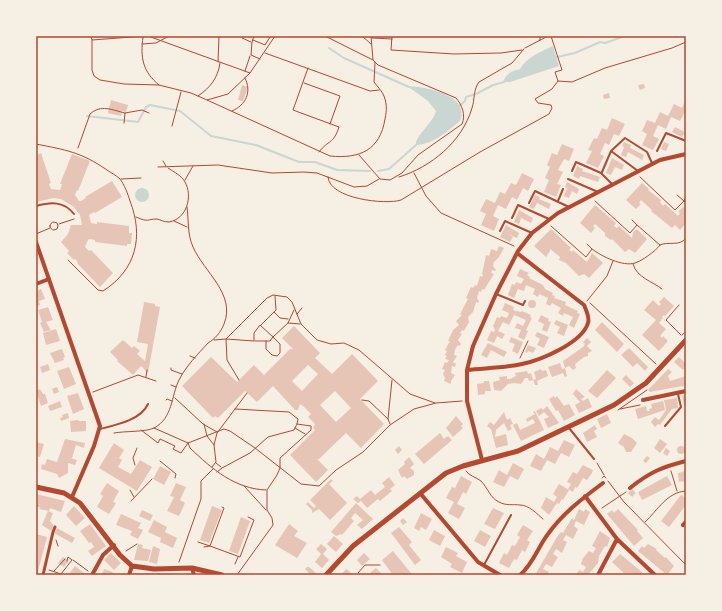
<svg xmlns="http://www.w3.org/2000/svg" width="722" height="611" viewBox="0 0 722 611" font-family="'Varela Round',sans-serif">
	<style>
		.water { fill: #c9d6d2 }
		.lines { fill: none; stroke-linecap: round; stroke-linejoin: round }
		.stream { stroke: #c9d6d2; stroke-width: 2 }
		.building { fill: #e6c5b7; fill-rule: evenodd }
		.path { stroke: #b5482f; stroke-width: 1 }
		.service { stroke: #b5482f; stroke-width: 2 }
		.pedestrian { stroke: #b5482f; stroke-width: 3 }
		.minor { stroke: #b5482f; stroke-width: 4 }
		.tertiary { stroke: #b5482f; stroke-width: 5 }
		.neatline { fill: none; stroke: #b5482f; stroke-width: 1.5 }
	</style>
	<rect width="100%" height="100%" fill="#f6efe4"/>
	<path class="water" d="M 553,46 L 559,66 L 510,82 L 503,82 C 506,74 511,71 520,69 C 527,57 540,52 553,46 Z
		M 407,86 C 425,87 470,94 460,121 C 446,132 434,144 416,145 C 414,137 434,122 436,111 L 428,101 Z
		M135 195a7 7 0 1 1 14 0a7 7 0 1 1-14 0Z"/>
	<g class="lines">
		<path class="stream" d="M 329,48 L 344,58 L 409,87
			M 557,57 L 575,53 L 600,42 L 605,43 L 625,36
			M 458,107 L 465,101 L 466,97 L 476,94 L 493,85 L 504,82
			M 87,116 L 138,122 L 146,107 L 150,105 L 180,111 L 211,136 L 256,145 L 299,162 L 315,162 L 337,170 L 370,171
			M 378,171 L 389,169 L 416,145"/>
	</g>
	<path class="building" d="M 644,84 L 645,88 L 640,90 L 638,85 Z
		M 242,85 L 248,87 L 243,101 L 238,100 Z
		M 609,93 L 610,98 L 604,99 L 603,95 Z
		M 686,99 L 686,110 L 680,121 L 671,117 L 666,129 L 658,125 L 653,136 L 659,139 L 653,150 L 642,145 L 647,134 L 642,131 L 647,120 L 655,123 L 660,112 L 668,116 L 674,104 L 682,108 Z
		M 111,100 L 128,105 L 126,112 L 122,111 L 121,116 L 108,113 Z
		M 612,118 L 625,124 L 619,136 L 614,134 L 609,145 L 605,143 L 600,154 L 604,156 L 598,168 L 586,163 L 592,151 L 588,150 L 594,138 L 597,139 L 602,128 L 607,130 Z
		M 675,127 L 685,132 L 682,137 L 672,132 Z
		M 624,142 L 631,145 L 630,148 L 644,155 L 642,160 L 628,152 L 626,157 L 621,155 L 624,147 L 622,146 Z
		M 664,142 L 669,144 L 666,151 L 661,149 Z
		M 562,144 L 574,149 L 569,161 L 564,159 L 558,170 L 563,172 L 557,184 L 561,185 L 556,197 L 544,192 L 549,180 L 545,178 L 550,167 L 547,165 L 552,153 L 557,155 Z
		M 41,153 L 51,183 L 49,184 L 51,189 L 60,190 L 62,184 L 60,184 L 72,154 L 90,161 L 78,191 L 77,190 L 75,195 L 79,201 L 81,201 L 86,198 L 85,197 L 112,181 L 122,197 L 95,213 L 94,212 L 89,215 L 91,223 L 97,224 L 97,222 L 129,226 L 129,233 L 132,233 L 131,244 L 127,244 L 127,246 L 95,242 L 95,240 L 89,239 L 88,240 L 85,247 L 89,251 L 91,250 L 113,273 L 100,287 L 77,263 L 78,262 L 75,259 L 74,260 L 67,253 L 69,251 L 61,242 L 68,234 L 71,225 L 82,225 L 80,215 L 74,207 L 61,199 L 53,198 L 37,202 L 36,155 Z
		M 612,158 L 624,165 L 622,170 L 615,167 L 611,175 L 606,173 Z
		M 577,166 L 583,169 L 582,171 L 600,177 L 598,182 L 580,176 L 579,179 L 573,176 Z
		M 522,173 L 534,179 L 528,191 L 523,188 L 517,200 L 512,197 L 506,209 L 498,205 L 493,216 L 499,219 L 494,231 L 481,225 L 486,214 L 480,211 L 486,199 L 495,203 L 500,192 L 505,194 L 511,183 L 516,185 Z
		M 567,182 L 579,189 L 577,194 L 572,191 L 569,198 L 564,196 L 567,188 L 565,187 Z
		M 642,183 L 649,189 L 648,190 L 661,200 L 660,202 L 663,206 L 665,204 L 678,216 L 680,213 L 678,212 L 683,207 L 686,210 L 686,223 L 680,230 L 675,225 L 672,228 L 651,211 L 652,210 L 641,200 L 639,203 L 641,204 L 636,209 L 626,200 Z
		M 535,195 L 540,197 L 539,199 L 551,204 L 549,209 L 537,203 L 534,209 L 529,207 Z
		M 595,205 L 616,223 L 614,226 L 617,228 L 619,226 L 632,238 L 633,232 L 637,229 L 647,239 L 635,253 L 629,249 L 625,252 L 612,239 L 611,240 L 605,236 L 605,233 L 595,224 L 593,226 L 595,228 L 591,233 L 580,223 Z
		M 519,210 L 533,218 L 531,223 L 521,218 L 519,224 L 514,222 Z
		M 506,225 L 519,233 L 517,238 L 508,234 L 513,237 L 510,242 L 500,237 Z
		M 551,229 L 571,248 L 569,250 L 572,252 L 573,250 L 587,262 L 592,253 L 603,263 L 589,278 L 584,274 L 579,276 L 566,263 L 559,260 L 560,257 L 550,249 L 550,251 L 546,257 L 534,246 Z
		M 499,246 L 504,248 L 499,257 L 494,262 L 493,266 L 496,270 L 495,271 L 492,270 L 491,273 L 494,274 L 484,290 L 482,289 L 481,292 L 479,291 L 477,298 L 479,301 L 478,303 L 476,302 L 473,312 L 468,317 L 469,322 L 464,331 L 462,330 L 460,333 L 462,334 L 458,340 L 461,344 L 460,346 L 458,345 L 455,350 L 454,355 L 457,356 L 453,362 L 456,364 L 455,367 L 452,366 L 451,373 L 455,375 L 451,381 L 451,384 L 444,381 L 445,378 L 443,374 L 445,370 L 442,369 L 445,362 L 447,363 L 449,360 L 445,359 L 447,356 L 445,355 L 447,351 L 445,350 L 450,341 L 448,341 L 453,330 L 459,325 L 456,321 L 462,315 L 460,314 L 468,299 L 466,298 L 471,287 L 473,288 L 475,285 L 477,286 L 480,276 L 482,277 L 483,274 L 482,274 L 486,255 L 489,256 L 491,249 L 497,251 Z
		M 520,269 L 529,273 L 527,275 L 530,277 L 529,278 L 543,285 L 545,289 L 553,293 L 552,295 L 555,296 L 554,298 L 566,302 L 565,305 L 578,311 L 577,313 L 580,314 L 574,328 L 569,325 L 573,317 L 564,313 L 563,316 L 558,313 L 561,308 L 552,303 L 550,306 L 546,304 L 548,298 L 539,294 L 538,297 L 533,294 L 535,289 L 526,285 L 524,291 L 518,289 L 514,298 L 508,295 L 512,284 L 515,285 L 516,282 L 521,284 L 524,279 L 517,276 Z
		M 41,289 L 45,299 L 39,301 L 40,305 L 36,307 L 36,291 Z
		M 664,297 L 674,306 L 665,316 L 664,315 L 662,317 L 663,318 L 659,323 L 666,329 L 660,336 L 662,338 L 663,336 L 668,341 L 659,351 L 642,335 L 656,320 L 644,310 L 653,300 L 659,306 L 661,304 L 659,302 Z
		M528 304a4 4 0 1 1 8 0a4 4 0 1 1-8 0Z
		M 144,302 L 155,304 L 155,306 L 160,307 L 148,373 L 141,366 L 133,375 L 117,361 L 118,360 L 110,352 L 123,340 L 132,348 L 134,346 L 140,351 L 137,354 L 145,361 L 148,344 L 137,342 Z
		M 505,303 L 514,307 L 513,310 L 516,311 L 521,312 L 522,311 L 531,315 L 530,317 L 532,318 L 526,330 L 528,331 L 524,340 L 518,337 L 521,330 L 515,328 L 517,323 L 523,326 L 526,320 L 514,315 L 509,325 L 503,322 L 498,331 L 505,334 L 502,339 L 497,336 L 494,343 L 487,340 L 491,331 L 494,332 L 495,330 L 493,326 L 497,317 L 500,318 L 501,316 L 507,318 L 509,313 L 502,310 Z
		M 48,307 L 53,320 L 46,322 L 51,330 L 44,332 L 40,323 L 42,322 L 38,310 Z
		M 541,315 L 549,319 L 548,321 L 551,322 L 547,332 L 542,330 L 544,324 L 538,321 Z
		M 556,320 L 568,325 L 564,336 L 557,333 L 560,327 L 554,324 Z
		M 602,322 L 624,344 L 617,352 L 595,330 Z
		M 294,326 L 320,353 L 315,358 L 332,374 L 352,354 L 378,381 L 360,399 L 384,424 L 361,448 L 346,433 L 319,459 L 317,459 L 328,470 L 316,482 L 290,455 L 315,430 L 313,428 L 315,424 L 308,417 L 311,414 L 303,406 L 300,404 L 298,410 L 295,410 L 273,386 L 257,402 L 245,391 L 218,418 L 215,416 L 213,418 L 182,386 L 211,357 L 237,382 L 254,365 L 264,375 L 290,349 L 293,349 L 282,338 ZM 308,365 L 318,374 L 302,391 L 292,381 ZM 335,391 L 351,408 L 336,422 L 320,405 Z
		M 56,329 L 60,341 L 46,345 L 43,333 Z
		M 537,332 L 549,337 L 544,348 L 537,345 L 540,339 L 535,336 Z
		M 511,337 L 523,342 L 518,354 L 512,351 L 515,344 L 509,342 Z
		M 587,338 L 591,342 L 587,346 L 592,351 L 588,353 L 588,356 L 584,357 L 575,364 L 576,368 L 573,370 L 569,366 L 565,368 L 567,376 L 565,377 L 563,373 L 552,377 L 548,367 L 560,363 L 562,369 L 565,368 L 563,361 L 583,347 L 585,344 L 583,342 Z
		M 488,343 L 507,352 L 504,357 L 491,350 L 487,358 L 481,355 Z
		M 528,345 L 536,348 L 533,353 L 528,351 L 527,353 L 525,352 Z
		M 629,348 L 648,367 L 645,371 L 637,363 L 633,367 L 621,355 Z
		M 62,349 L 65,357 L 63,358 L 64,360 L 55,363 L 50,353 Z
		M 679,357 L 686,364 L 683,370 L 674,362 Z
		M 48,364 L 50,370 L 42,373 L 40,367 Z
		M 69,367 L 76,384 L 64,389 L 57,371 Z
		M 541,369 L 542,371 L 546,370 L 548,376 L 537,381 L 538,385 L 535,385 L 533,380 L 536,379 L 534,372 Z
		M 668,369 L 672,372 L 668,376 L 670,381 L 686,376 L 686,385 L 683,386 L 684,388 L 682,386 L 677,387 L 650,392 L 648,390 Z
		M 607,370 L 616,378 L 597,398 L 588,391 Z
		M 527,371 L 528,374 L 531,373 L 533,380 L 529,381 L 528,378 L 525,378 L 521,384 L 514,383 L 508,384 L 501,391 L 494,390 L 493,382 L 500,380 L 499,377 L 507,376 L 507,379 L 510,379 L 516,376 L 515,373 Z
		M 626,375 L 634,383 L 630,387 L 622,379 Z
		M 484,381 L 489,381 L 491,391 L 485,391 L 485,394 L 478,395 L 477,384 L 484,383 Z
		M 57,387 L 59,392 L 54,394 L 52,389 Z
		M 40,389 L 43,394 L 45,394 L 48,403 L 41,406 L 36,391 Z
		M 576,389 L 585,397 L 581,399 L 583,401 L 588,398 L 592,407 L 579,413 L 575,405 L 580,402 L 573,394 Z
		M 78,393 L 84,409 L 73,414 L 67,396 Z
		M 686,395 L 686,405 L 684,405 L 682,396 Z
		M 554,396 L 555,398 L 557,396 L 564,406 L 569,404 L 575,415 L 564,421 L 558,410 L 556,411 L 549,399 Z
		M 677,398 L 678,408 L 672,409 L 660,425 L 658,424 L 655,427 L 651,422 L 655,417 L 659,420 L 666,410 L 664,400 Z
		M 60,401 L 62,407 L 50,411 L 48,406 Z
		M 663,401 L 665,410 L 638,419 L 635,409 L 646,406 L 647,411 L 650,411 L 649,409 L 652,408 L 651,404 Z
		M 547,406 L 559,423 L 548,428 L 544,419 L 549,417 L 544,412 L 539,416 L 536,411 L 541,408 L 543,410 Z
		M 535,411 L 544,430 L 521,441 L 513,425 L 517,423 L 520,430 L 535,423 L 533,419 L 527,422 L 526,419 L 535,414 L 533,412 Z
		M 504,412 L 507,420 L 510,418 L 513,424 L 510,425 L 512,429 L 508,431 L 504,423 L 496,430 L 495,437 L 506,434 L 508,445 L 496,448 L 491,429 L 487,426 L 490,422 L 494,425 Z
		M 68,413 L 69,418 L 61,421 L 60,418 L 63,417 L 62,415 Z
		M 607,414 L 611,423 L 601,428 L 597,419 Z
		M 456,416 L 463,424 L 461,426 L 463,428 L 453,437 L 446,428 Z
		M 78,420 L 79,421 L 86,421 L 86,431 L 71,432 L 70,421 Z
		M 595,425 L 597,429 L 594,431 L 597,437 L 587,442 L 583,433 Z
		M 440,433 L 444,439 L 448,436 L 452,440 L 424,464 L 415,454 Z
		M 624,434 L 632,438 L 637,443 L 631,452 L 626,452 L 624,447 L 618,443 Z
		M 65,439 L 85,443 L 84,448 L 76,445 L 72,458 L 70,458 L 77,460 L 75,465 L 68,463 L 68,473 L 59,478 L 57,474 L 41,469 L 42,464 L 45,465 L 47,459 L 57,462 Z
		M 660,439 L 667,444 L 660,453 L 654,448 Z
		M 564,440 L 575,445 L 569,457 L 561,453 L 555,464 L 547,460 L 541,471 L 530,466 L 536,454 L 544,459 L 550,447 L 558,451 Z
		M 36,442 L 44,444 L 40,457 L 36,456 Z
		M 114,443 L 124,450 L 119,458 L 122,460 L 118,467 L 131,474 L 140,460 L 152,467 L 137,491 L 99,468 Z
		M 399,446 L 402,450 L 398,454 L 395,450 Z
		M677 450a4 4 0 1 1 8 0a4 4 0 1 1-8 0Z
		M 666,448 L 670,451 L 667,456 L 663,453 Z
		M 647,456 L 650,458 L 646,463 L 643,461 Z
		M 409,457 L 414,464 L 410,468 L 414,471 L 414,475 L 407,479 L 404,476 L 402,478 L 398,470 L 405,464 L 404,462 Z
		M 513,463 L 524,469 L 518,480 L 510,476 L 504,487 L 493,482 L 499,470 L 507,475 Z
		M 583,465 L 593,470 L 592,473 L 587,480 L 583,478 L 579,485 L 577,488 L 575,487 L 573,492 L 568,489 L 571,484 L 567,482 L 573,472 L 577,474 Z
		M 160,466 L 171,472 L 164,485 L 153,479 Z
		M 686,471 L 686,481 L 679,482 L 678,473 Z
		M 461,476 L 472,482 L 466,494 L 463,492 L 457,504 L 465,508 L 459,519 L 448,513 L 454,502 L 446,498 L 452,487 L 455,488 Z
		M 667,476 L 672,485 L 642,500 L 638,492 Z
		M 389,477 L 395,485 L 390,489 L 392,491 L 380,501 L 378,499 L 367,508 L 361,501 L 358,503 L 353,499 L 357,496 L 360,499 L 371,490 L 375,495 L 385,487 L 382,483 Z
		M 331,479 L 333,481 L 329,484 L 347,503 L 330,520 L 319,509 L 312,513 L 312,510 L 306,504 L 308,502 L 314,508 L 316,506 L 310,500 Z
		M 107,483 L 119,491 L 113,502 L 116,503 L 109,514 L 97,507 L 103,496 L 100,494 Z
		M 176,483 L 186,487 L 180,500 L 185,503 L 179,516 L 167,511 L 174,497 L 170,496 Z
		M 559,484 L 569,490 L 563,500 L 562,499 L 559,504 L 557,503 L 549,515 L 541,508 L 546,497 L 554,502 L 557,497 L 553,494 Z
		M 632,489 L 636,493 L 632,497 L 628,493 Z
		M 36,494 L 65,501 L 61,512 L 50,508 L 49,511 L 39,509 L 40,507 L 36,507 Z
		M 681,495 L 686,498 L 686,505 L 669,527 L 661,521 Z
		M 356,503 L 373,519 L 362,529 L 357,525 L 363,520 L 355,513 L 351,518 L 354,521 L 342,535 L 341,534 L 336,536 L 331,532 Z
		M 74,506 L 85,518 L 76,526 L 66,515 Z
		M 212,506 L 222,510 L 209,543 L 200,540 Z
		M 493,508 L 504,513 L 495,529 L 484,524 Z
		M 579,509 L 584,512 L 585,509 L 590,512 L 584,525 L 576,521 L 574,526 L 578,529 L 573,539 L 566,535 L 563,540 L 567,542 L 562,553 L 556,549 L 553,554 L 558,557 L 552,567 L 546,564 L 543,569 L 549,572 L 547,575 L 535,575 L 557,537 L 561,532 L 563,533 L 572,518 L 574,520 Z
		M 618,509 L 638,530 L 637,531 L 643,538 L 634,546 L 607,514 L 612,510 L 614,513 Z
		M 142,510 L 153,515 L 150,521 L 139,516 Z
		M 48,511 L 53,513 L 50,521 L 54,526 L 51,531 L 42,525 Z
		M 421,513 L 432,519 L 426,530 L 421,527 L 419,531 L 414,528 Z
		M 121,514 L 141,523 L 138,528 L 143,530 L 138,539 L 130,535 L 132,531 L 116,525 Z
		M 241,517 L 250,521 L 238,554 L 229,551 Z
		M 403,518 L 407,522 L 403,525 L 400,521 Z
		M 154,520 L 167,527 L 165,532 L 177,538 L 173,548 L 160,542 L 161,538 L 148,532 Z
		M 90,524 L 106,546 L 92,556 L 88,551 L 94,547 L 91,542 L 89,543 L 80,531 Z
		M 289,524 L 298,531 L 294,536 L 307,543 L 297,558 L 275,545 Z
		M 523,525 L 533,531 L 527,540 L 530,542 L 525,552 L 522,550 L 517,560 L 514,559 L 509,568 L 499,563 L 504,553 L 507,555 L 512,545 L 515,546 L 520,537 L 517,535 Z
		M 399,527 L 412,542 L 409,545 L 421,560 L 415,565 L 391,533 Z
		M 57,528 L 75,538 L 72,543 L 54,533 Z
		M 434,530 L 445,536 L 440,546 L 429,540 Z
		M 480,530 L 491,536 L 485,547 L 474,541 Z
		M 600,531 L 610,538 L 607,547 L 605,546 L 599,556 L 598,563 L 588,575 L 576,575 L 579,570 L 583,572 L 586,567 L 581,564 L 583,558 L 589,551 L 593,553 L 596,548 L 592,546 Z
		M 36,534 L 47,537 L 37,575 L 36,575 Z
		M 334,536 L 343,544 L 336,552 L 327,544 Z
		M 138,544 L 143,545 L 142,548 L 151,550 L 148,561 L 134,560 Z
		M 321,544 L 327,549 L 323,554 L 329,560 L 322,568 L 315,562 L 321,554 L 316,549 Z
		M 648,544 L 657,549 L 656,550 L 665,558 L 666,557 L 674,566 L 667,575 L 638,551 L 642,546 L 644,548 Z
		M 153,546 L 160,549 L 157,564 L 149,562 Z
		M 446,547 L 458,553 L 456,556 L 467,562 L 462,573 L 450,567 L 452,564 L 441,557 Z
		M 393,551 L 411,573 L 409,575 L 393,575 L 382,560 Z
		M 111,553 L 121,563 L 114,570 L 104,560 Z
		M 364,553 L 370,559 L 362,566 L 357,560 Z
		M 620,554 L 642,572 L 642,575 L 626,575 L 612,562 Z
		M 63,557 L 69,561 L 64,567 L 58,563 Z
		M 75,566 L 85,574 L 84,575 L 68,575 Z
		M 307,567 L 309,567 L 316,573 L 311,575 L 305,569 Z
		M 376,568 L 383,575 L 372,575 L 370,573 Z
		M 104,569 L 113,572 L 112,575 L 102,574 Z
		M 346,569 L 348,570 L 353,575 L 341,575 Z
		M 133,573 L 153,573 L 153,575 L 133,575 Z
		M 156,573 L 173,573 L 173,575 L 156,575 Z"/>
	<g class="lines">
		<path class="path" d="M 91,36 L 92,40 L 145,36
			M 148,36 L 250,73 L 228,94 L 207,100 L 330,156 C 360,159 380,150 385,119 C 387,110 387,102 383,94 C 381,90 377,86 374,82 L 375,62
			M 243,36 L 242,38 L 251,42
			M 254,36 L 252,42 L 251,55 L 260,59
			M 325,36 L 373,60
			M 362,36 L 371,44
			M 392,36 L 391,50 L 454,54 L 501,53 L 522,50
			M 540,36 L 540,40
			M 551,36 L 562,70 L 555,72 L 558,81
			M 143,37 C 140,58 143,72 159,85
			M 372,38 L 392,39
			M 92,40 L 92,70 L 94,76 L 100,80 L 124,84 L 159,85 L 191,93 L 207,100
			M 253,40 L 265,45 L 270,37 L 268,36
			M 142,44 L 156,43 L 169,36
			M 525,48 L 548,36
			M 265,53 L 370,91 L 379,90
			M 218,62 L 219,36
			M 308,68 L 293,110 L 339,127 C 333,145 329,139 319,152
			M 245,71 L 250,56
			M 250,73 L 275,36
			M 304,83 L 340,96 L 330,124
			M 198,96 C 210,88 218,78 220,63
			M 232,111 C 246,105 252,92 245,78
			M 124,123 L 125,113 L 142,110 L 149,113
			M 172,126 L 181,92
			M 36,144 C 66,150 81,152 107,170 C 111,173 116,175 120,179 C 124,184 128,194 130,201 C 144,237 136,270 103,291 L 98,290 L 68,260
			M 78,148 L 90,114 C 101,104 112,110 125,113
			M 359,155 L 380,179 L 390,180 L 402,173 L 418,155 L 462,124 C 466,115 462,105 456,98 L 378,65 L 373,60 L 371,36
			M 163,161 L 166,166
			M 158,167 L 218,165 L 272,173 L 304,172 L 317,173 L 354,187 L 367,186 L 379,179
			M 414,173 L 426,196 L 441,213 L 514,246
			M 328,177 C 329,199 386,205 401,200 L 480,152 L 549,114 L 552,108 L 551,105 L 538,103 L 535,99 L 552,89 L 558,81 L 572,82 L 605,68 L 672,48 L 686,42
			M 399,177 C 431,167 462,142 472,108 C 475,99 473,90 479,82 L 512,63 L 524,49
			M 640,177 L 675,210 L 684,201 L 686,203
			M 121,179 L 141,178
			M 185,180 L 193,166
			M 677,195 L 684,201 L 686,197
			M 595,201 L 630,233 L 637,225 L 660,245
			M 136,217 C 150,223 146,219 157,219 C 161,220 164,222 169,222 C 187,219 193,196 185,182 C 182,176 174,172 168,168
			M 632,220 L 637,225
			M 174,221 L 187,227
			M50 226a4 4 0 1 1 8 0a4 4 0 1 1-8 0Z
			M 59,224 L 74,219
			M 551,226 L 586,257 L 592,249 C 601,256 623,267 635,263 C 641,261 648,256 653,252 C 656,250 658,247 660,245 C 668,241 680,247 686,238
			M 36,234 L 50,228
			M 587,244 L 592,249
			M 633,264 C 637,278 652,281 662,289
			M 587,301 L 607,276 L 613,261
			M 590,303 L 656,364
			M 679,305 L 666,320 L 681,335
			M 274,312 L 276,310 L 275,296
			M 297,314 L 302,308
			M 288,323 L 294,310
			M 261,325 L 274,312 L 280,318 L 288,319
			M 682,335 L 686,331
			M 214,340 L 226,339 L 267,298 L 273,295 L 287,297 L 292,302 L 301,324 L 317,340 L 331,344 L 344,343 L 359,350 L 410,394 L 435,403
			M 255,341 L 270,341 L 273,337 L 280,344 L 280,353 L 277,356 L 272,355 L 266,349 L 266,341
			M 190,356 L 195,358
			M 520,358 L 528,341
			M 171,368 L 171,370 L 182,374
			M 146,377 L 147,370
			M 239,380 L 227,360 L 226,339 L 254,341 L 254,333 L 260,325 L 273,337 L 288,323 L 300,324
			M 171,385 L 176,387
			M 93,392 L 138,375 L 156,381
			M 175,398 L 203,424 L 217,432
			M 166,400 L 167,399 L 172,401
			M 362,400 L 369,401 L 388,419
			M 620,409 L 640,405
			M 618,410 L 647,390
			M 204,424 L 207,436 L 214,445 L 216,462 L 212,467
			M 390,424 L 388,419 L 392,380
			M 154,428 L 188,443 L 224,429 L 230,431 L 255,448 L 301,484 L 319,486 L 336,470 L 363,452 L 390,425 L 414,409 L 436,403 L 462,401
			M 295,428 L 305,434
			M 141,430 L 158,443 L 160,439 L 175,446 L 173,449 L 181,453 L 188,443
			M 114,433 C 125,431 146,432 154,428 C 173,418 171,396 179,380 C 186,366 198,354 208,343 C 215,339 221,332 224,324 C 236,294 204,272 193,247 C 187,233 189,221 187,207
			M 188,443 L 190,448 C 212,469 235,489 266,490
			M 214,445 L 217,433 L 247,393
			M 160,461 L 176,474 L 175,478
			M 216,463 L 221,467
			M 597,463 L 604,475
			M 135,465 L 133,458 L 137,448
			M 466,471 C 469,476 476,477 481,481 C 488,488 490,498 499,502 C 506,506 513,504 520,505 C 529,505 537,514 543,519
			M 671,471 L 677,491
			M 217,472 L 222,468 L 250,453 L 268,437 L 294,430 L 297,424 L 298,419 L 289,412 L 235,409
			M 602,478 L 604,476 L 606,478
			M 608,481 L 624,502 L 686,565
			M 244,486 L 266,510
			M 130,490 L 134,497
			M 131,501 L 152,479
			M 602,508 L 626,492
			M 645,522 C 658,510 667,492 686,491
			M 56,540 L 58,546
			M 198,542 L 210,546 L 224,508 L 222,507
			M 204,547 L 210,546 L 240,557 L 254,520 L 248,517
			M 126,551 L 137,544
			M 73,560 L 88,571
			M 179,562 L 201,499 L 201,481 L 213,469
			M 235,564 L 238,557
			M 49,570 L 61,574 L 72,560 L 68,557 L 67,561
			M 54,571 L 65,559
			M 358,573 L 365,565 L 380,565
			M 237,575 L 273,525 L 272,518 L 267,510 L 267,490 L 277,475 L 280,468 L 280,458 L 311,430 L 311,426 L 297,424"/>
		<path class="service" d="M 686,140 L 686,149
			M 657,151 L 666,133 L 686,141
			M 572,171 L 576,162 L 601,173 L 612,184
			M 638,171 L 611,151 L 625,138 L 647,152 L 652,163
			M 602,172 L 611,151
			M 568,179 L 598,192
			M 558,201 L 563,189
			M 529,203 L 535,191 L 569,207
			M 36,206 C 51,202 64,201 74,214
			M 512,218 L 518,205 L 549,219
			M 500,231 L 505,221 L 532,233
			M 496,294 L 523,305 L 525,301
			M 665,426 L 681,407 L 678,394
			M 569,428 L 594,459
			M 100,429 C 116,425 141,420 148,404
			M 484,565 L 511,515"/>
		<path class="pedestrian" d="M 43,575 L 53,532 L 55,527"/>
		<path class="minor" d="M 36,242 L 100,426 L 94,446 L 72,497
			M 36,284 L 49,279
			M 467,370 C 485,368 505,368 522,364 C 541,360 582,343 588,323 C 590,317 586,310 584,305 L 517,253
			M 643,400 L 686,391
			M 482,460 L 467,401 L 467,370 L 473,346 L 496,294 L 518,251 L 532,233 L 558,213 L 660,160 L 686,154
			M 630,488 C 650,472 662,467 686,461
			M 420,493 L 478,562 L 500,575
			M 585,496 L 617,539 L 655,575
			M 683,525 L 686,522
			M 192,568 L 194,575
			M 92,575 L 103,555 L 114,545
			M 129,575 L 132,566
			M 520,575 C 533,564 538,547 548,534 C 563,513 583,498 603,483
			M 598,575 L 617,539"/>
		<path class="tertiary" d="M 36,487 L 64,493 L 80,503 L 120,555 L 132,566 L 154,569 L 192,568 L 222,575
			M 326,575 L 353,546 L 446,473 L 463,466 L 518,451 L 614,405 L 646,383 L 686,340"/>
	</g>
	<rect width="722" height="611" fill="none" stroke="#f6efe4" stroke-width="74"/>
	<rect x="37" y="37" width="648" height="537" class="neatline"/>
</svg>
